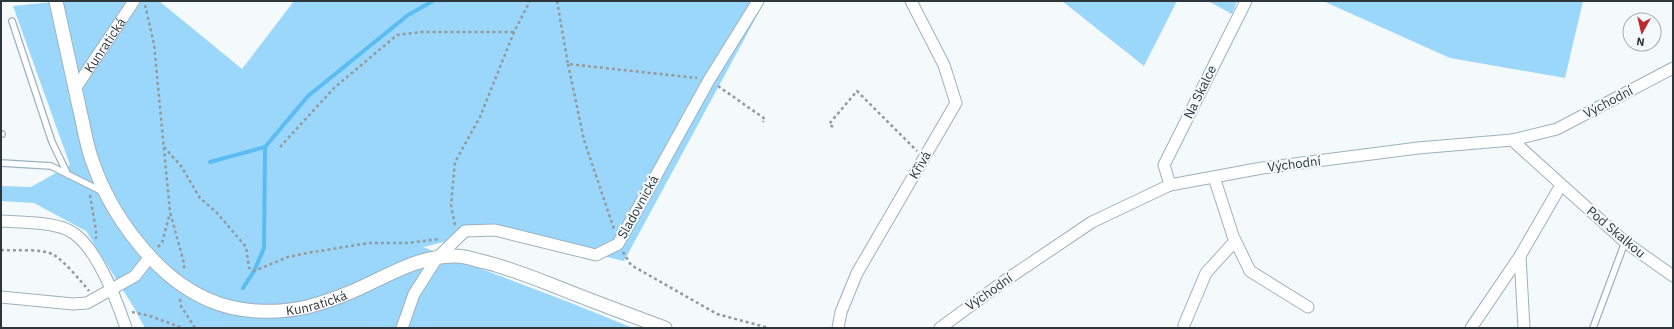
<svg xmlns="http://www.w3.org/2000/svg" width="1674" height="329" viewBox="0 0 1674 329" font-family="'IBM Plex Sans',sans-serif">
	<style>
		.green { fill: #9bd7fb }
		.lines { fill: none; stroke-linecap: round; stroke-linejoin: round }
		.stream { stroke: #5abcf2; stroke-width: 4 }
		.service-casing { stroke: #9cb2bf; stroke-width: 8 }
		.minor-casing { stroke: #9cb2bf; stroke-width: 13 }
		.tertiary-casing { stroke: #9cb2bf; stroke-width: 15 }
		.path { stroke: #939a9e; stroke-width: 2.5; stroke-dasharray: 3 3; stroke-linecap: butt }
		.service { stroke: #fff; stroke-width: 5.5 }
		.minor { stroke: #fff; stroke-width: 11 }
		.tertiary { stroke: #fff; stroke-width: 13 }
		.labels { text-anchor: middle; dominant-baseline: central; stroke-width: 4; stroke-linejoin: round; paint-order: stroke }
		.street-label { font-size: 13px; fill: #2d363b; stroke: #f4f9fc }
	</style>
	<rect width="100%" height="100%" fill="#f4f9fc"/>
	<path class="green" d="M 62,1 L 159,1 L 242,69 L 294,1 L 765,1 L 624,261 L 495,230 L 423,247 L 566,301 L 633,328 L 145,328 L 133,306 L 86,231 L 34,203 L 1,201 L 1,186 L 31,187 L 70,165 L 13,6 Z
		M 1062,1 L 1177,1 L 1144,66 Z
		M 1208,1 L 1237,1 L 1232,14 Z
		M 1323,1 L 1583,1 L 1565,78 L 1450,58 Z"/>
	<g class="lines">
		<path class="stream" d="M 210,162 L 265,147
			M 243,288 L 254,271 L 264,248 L 265,147 L 308,96 L 408,15 L 433,1"/>
		<defs>
			<path id="service" d="M 12,21 L 52,142 L 68,175
				M 1,134 L 2,134
				M 1,163 L 51,166 L 103,192
				M 1593,328 L 1625,242"/>
			<g id="minor">
				<path id="s1" d="M 75,89 L 134,1"/>
				<path d="M 1512,140 L 1625,242 L 1673,276"/>
				<path d="M 1214,177 L 1233,236 L 1250,271 L 1308,307"/>
				<path d="M 1170,185 L 1164,165 L 1246,1"/>
				<path d="M 1,221 C 19,222 52,222 68,230 C 95,242 117,301 126,328"/>
				<path d="M 1,297 L 73,304 L 87,303 L 135,276 L 149,258"/>
				<path d="M 1184,325 L 1206,273 L 1235,241"/>
				<path d="M 402,328 L 414,294 L 437,258 L 465,231 L 495,230 L 596,255 L 618,244 L 709,80 L 758,1"/>
				<path d="M 838,328 L 841,312 L 857,273 L 956,103 L 944,65 L 911,1"/>
				<path d="M 940,328 L 1003,282 L 1092,222 L 1170,185 L 1262,168 L 1418,148 L 1512,140 L 1557,129 L 1673,68"/>
				<path d="M 1471,328 L 1520,256"/>
				<path d="M 1524,328 L 1520,256 L 1561,185"/>
			</g>
			<g id="tertiary">
				<path id="s2" d="M 56,1 C 64,38 72,74 80,111 C 84,127 86,144 92,160 C 110,214 155,277 209,300 C 238,313 276,314 307,307 C 322,303 337,298 351,292 C 384,278 418,255 456,256 C 466,256 475,260 485,262 C 508,268 529,276 552,285 C 589,300 627,314 665,328"/>
			</g>
		</defs>
		<use href="#service" class="service-casing"/>
		<use href="#minor" class="minor-casing"/>
		<use href="#tertiary" class="tertiary-casing"/>
		<path class="path" d="M 557,1 L 568,64 L 697,78
			M 145,5 L 154,44 L 170,212 L 184,263 L 184,271
			M 568,64 L 584,140 L 614,229
			M 718,86 L 765,119 L 763,122
			M 833,127 L 829,124 L 857,91 L 917,151
			M 164,147 L 181,166 L 200,198 L 218,214 L 246,247 L 249,268 L 254,271 L 288,257 L 307,253 L 369,243 L 407,243 L 440,239
			M 280,147 L 334,88 L 397,35 L 421,32 L 514,32
			M 90,195 L 96,231 L 96,239
			M 455,225 L 451,205 L 455,162 L 480,117 L 514,32 L 530,1
			M 158,247 L 162,243 L 170,213
			M 1,250 C 14,251 43,248 54,255 C 63,260 82,282 89,291
			M 623,252 L 631,265 L 717,314 L 769,328
			M 180,299 L 181,306 L 195,328
			M 132,312 L 150,316 L 183,328"/>
		<use href="#service" class="service"/>
		<use href="#minor" class="minor"/>
		<use href="#tertiary" class="tertiary"/>
	</g>
	<g class="labels">
		<g class="street-label">
			<text stroke="none"><textPath href="#s1" startOffset="53">Kunratická</textPath></text>
			<text transform="translate(1200 92) rotate(-64)">Na Skalce</text>
			<text transform="translate(1608 102) rotate(-28)">Východní</text>
			<text transform="translate(1294 164) rotate(-7)">Východní</text>
			<text transform="translate(920 165) rotate(-60)">Křivá</text>
			<text transform="translate(638 207) rotate(-61)">Sladovnická</text>
			<text transform="translate(1616 232) rotate(40)">Pod Skalkou</text>
			<text transform="translate(989 292) rotate(-35)">Východní</text>
			<text stroke="none"><textPath href="#s2" startOffset="460">Kunratická</textPath></text>
		</g>
	</g>
	<rect width="1674" height="329" fill="none" stroke="#2d363b" stroke-width="4"/>
	<g transform="translate(1642 32) rotate(188)"><circle r="19" fill="#f4f9fc" stroke="#a4abaf"/>
	<path d="M0-3L7 15L0 10L-7 15Z" fill="#bc2c2e"/>
	<text y="-6" font-size="11" font-weight="bold" text-anchor="middle" fill="#2d363b">N</text>
	</g>
</svg>
